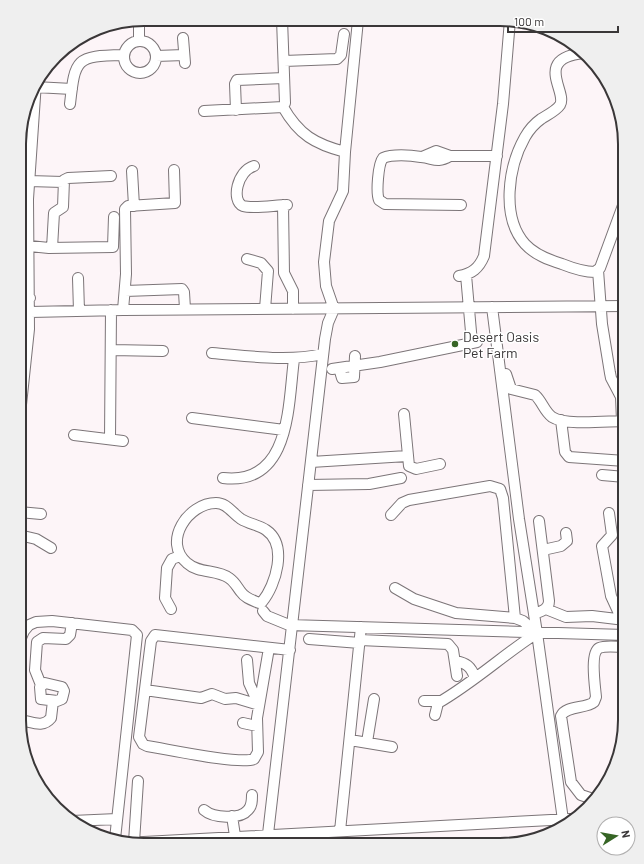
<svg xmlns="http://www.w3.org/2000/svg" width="644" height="864" viewBox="0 0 644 864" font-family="Barlow,sans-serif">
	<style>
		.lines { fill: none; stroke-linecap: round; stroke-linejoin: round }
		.minor-casing { stroke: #7c7578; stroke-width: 12 }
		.minor { stroke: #fff; stroke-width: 10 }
		.poi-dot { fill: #366525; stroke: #fff; stroke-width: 1.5 }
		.labels { text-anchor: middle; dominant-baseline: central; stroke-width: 3; stroke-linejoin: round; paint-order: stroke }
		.poi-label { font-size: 14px; fill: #3a3738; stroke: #fff; text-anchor: start }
		.rim { fill: none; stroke: #3a3738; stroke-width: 2 }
	</style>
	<rect width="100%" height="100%" fill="#fdf5f8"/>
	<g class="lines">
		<defs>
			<path id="minor" d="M 183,38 L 185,63
				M124 57a16 16 0 1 1 32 0a16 16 0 1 1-32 0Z
				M 139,41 L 139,20
				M 583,53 C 533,59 568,92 560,105 C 556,111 547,115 541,119 C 534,124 529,130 525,137 C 508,167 501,217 525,244 C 535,255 549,260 562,264 C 572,268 584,272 595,272 L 600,268 L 625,200
				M 156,56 L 184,55
				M 284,61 L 337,59 L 341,55 L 344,34
				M 35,87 L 72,89
				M 70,104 C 75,58 76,56 123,55
				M 283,107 C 299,135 315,144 345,152
				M 236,110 L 235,84 L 237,80 L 284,78
				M 204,111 L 283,107 L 285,103 L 282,19
				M 450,156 L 497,156
				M 422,157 L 436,151 L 450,156 C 436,164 434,158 421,157 C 410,155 392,154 383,158 C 378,164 376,193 379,200 L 385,204 L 461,205
				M 254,166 C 237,171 231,201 243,206 C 253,209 276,205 287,205
				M 132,171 L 134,206
				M 29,181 L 63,182
				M 283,205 L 284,273 L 293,291 L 293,309
				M 20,245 L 49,248 L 113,247 L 114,217
				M 52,248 L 54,213 L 63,207 L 64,180 L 68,178 L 111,176
				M 247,259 L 261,263 L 268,271 L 265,309
				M 598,270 L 602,324 L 610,373 L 611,378 L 621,397 L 622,421
				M 466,275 L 472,343
				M 459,276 C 472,274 479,268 484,256 L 503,104 L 510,20
				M 78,278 L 79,311
				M 125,291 L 182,289 L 184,292 L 185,309
				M 20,298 L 30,298
				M 492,307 L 519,519 L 537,633 L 563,820
				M 123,310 L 126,274 L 125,209 L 128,206 L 175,203 L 174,170
				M 30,312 L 123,310 L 625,306
				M 112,350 L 163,351
				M 212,353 C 249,356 287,362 323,354
				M 339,368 L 342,378 L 354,377 L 355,356
				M 332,369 L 380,362 L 477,342
				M 506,374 L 511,389 L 535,395 C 542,401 544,411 552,417 C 566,426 607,421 625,421
				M 20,414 L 29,329 L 28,199 L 36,82
				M 404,414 L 409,466 L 416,469 L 440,464
				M 192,418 L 284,430
				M 561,420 L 565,452 L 569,457 L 625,461
				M 74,435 L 123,441
				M 110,439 L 111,310
				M 311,462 L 407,456
				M 602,475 L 625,477
				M 223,478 C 291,486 288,405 294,359
				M 308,485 L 369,484 L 401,478
				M 19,512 L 41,514
				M 609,513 L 612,535 L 602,546 L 611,596 L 622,620
				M 391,515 L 402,503 L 409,500 L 490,486 L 500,489 L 503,498 L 515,618
				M 19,535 L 36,539 L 51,548
				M 543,550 L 561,546 L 567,541 L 566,533
				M 395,588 L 414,599 L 456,613 L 515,618 L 523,621 L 537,633 C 503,655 473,683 438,703 L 435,715
				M 259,603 C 252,600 245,598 241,592 C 237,587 235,582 229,578 C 217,569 199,574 187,563 C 162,542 188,503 216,503 C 227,503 232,513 241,519 C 249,524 259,525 266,530 C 288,545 276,585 262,602
				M 171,609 L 165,598 L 167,568 L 172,559 L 180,556
				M 546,609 L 566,617 L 592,616 L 625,620
				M 263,611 L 267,616 L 289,625 L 625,635
				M 534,614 C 542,611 549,609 549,601 L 539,521
				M 309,639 L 360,643
				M 360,640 L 448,644 L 453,650 L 457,676
				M 269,648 L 257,718 L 258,752 L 254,759 C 239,765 167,749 147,746 L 143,744 L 139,737 L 151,641 L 155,635 L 290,650
				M 19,655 L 21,638 L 24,631 L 29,625 L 36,622 L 52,621 L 132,630 L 137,635 L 115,839
				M 247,660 L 249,683 L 259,705
				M 455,661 C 466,663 471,666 475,678
				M 45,683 L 62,687 L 64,691 L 62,699 L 57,701 L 41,699 L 40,687 Z
				M 41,685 L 35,670 L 37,642 L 43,638 L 66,639 L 70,635 L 72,623
				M 145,690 L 201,698 L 212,694 L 225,699 L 236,698 L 259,705
				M 424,701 L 441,701
				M 19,720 C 31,721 42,729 51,718 L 53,701
				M 243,723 L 257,726
				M 350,740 L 392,747
				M 367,742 L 374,699
				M 593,799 L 581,795 L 571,782 L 561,716 C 566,705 586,709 594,702 L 596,697 C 595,686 590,653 599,648 C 606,645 617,647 625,647
				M 204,810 C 213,818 240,820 248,810 C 252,806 252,801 252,795
				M 232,816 L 235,836
				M 72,821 L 117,819
				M 340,831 L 361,627
				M 268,834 L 325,339 L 328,323 L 334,309 L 326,286 L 324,262 L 329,221 L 343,191 L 345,152 L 358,20
				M 134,842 L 138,781
				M 125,843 L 570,819"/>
		</defs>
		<use href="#minor" class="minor-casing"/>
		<use href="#minor" class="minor"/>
	</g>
	<circle class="poi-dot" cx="455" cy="344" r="4"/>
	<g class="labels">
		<g class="poi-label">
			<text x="463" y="336">Desert Oasis<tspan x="463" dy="16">Pet Farm</tspan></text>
		</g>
	</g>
	<path d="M0 0H644V864H0ZM144 26H500A118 118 0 0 1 618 144V720A118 118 0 0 1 500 838H144A118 118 0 0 1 26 720V144A118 118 0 0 1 144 26Z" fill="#efefef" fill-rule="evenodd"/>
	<path class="rim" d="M144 26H500A118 118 0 0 1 618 144V720A118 118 0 0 1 500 838H144A118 118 0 0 1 26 720V144A118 118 0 0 1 144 26Z"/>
	<g transform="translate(616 836) rotate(79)"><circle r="19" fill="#ffffff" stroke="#b0afaf"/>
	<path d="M0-3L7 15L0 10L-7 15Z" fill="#366525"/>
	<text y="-6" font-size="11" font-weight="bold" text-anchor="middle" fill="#3a3738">N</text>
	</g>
	<path d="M508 26v6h110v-6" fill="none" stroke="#3a3738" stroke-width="2"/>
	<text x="514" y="26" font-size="12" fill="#3a3738" stroke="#ffffff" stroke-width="3" paint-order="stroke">100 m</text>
</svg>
